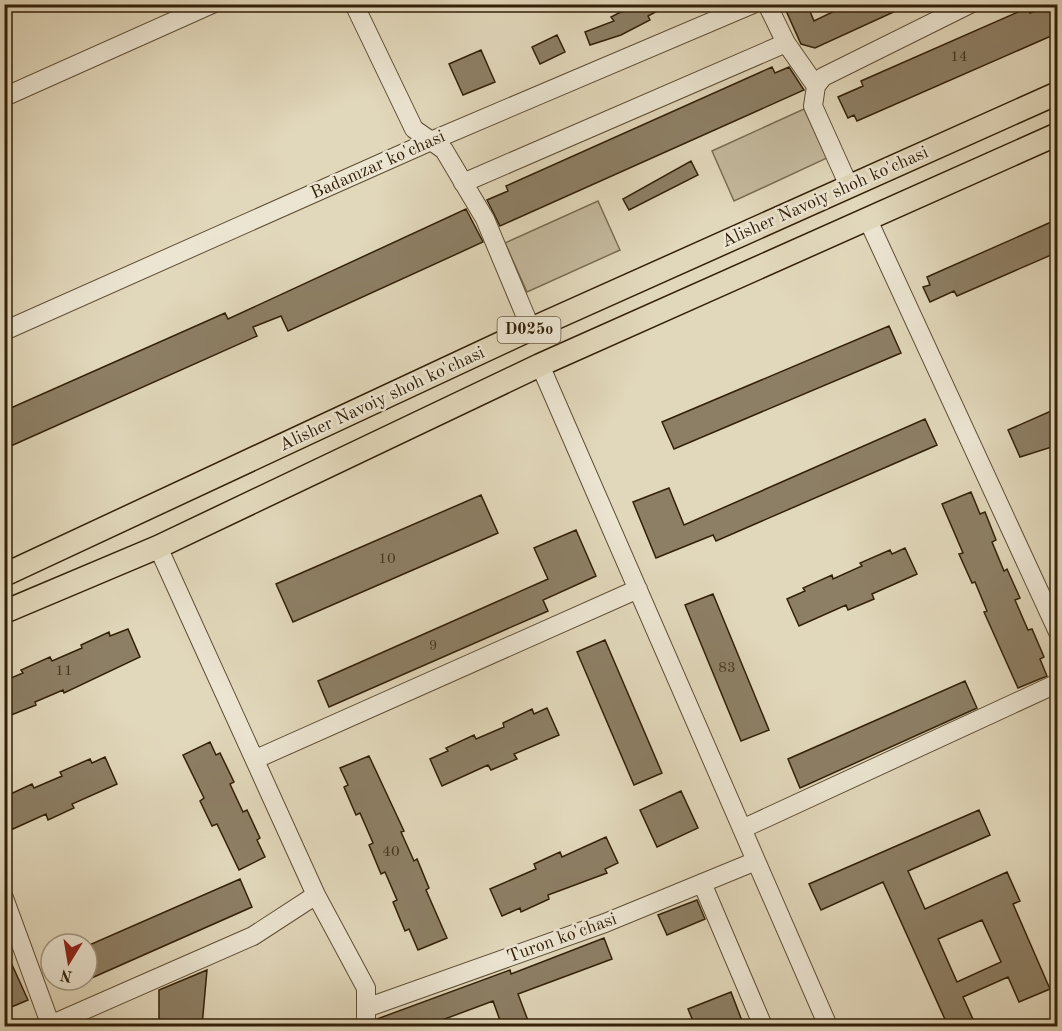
<svg xmlns="http://www.w3.org/2000/svg" width="1062" height="1031" viewBox="0 0 1062 1031" font-family="'Old Standard TT',serif">
	<style>
		.green { fill: #c3b89c; stroke: #7a6c52; stroke-width: 1.5 }
		.building { fill: #8d7f65; stroke: #322008; stroke-width: 1.5; fill-rule: evenodd }
		.lines { fill: none; stroke-linecap: round; stroke-linejoin: round }
		.minor-casing { stroke: #5e4e34; stroke-width: 20 }
		.major-casing { stroke: #322008; stroke-width: 25 }
		.minor { stroke: #ece5d2; stroke-width: 18 }
		.major { stroke: #e1d7ba; stroke-width: 22 }
		.labels { text-anchor: middle; dominant-baseline: central; stroke-width: 5; stroke-linejoin: round; paint-order: stroke }
		.number-label { font-size: 15px; fill: #49381f }
		.shield { fill: #ece5d2; stroke: #6a5b45; stroke-width: 1.5 }
		.shield-label { font-size: 16px; font-weight: bold; fill: #322008 }
		.street-label { font-size: 18px; fill: #322008; stroke: #ece5d2 }
	</style>
	<rect width="100%" height="100%" fill="#e1d7ba"/>
	<filter id="stains"><feTurbulence type="fractalNoise" baseFrequency=".00333" numOctaves="4"/><feColorMatrix values="0 0 0 0 .2 0 0 0 0 .09 0 0 0 0 .02 0 0 0 .5 -.17"/></filter>
	<radialGradient id="worn" r=".72"><stop offset=".6" stop-color="#630" stop-opacity="0"/><stop offset="1" stop-color="#630" stop-opacity=".3"/></radialGradient>
	<path class="green" d="M 804,109 L 827,158 L 734,201 L 712,151 Z
		M 598,201 L 620,250 L 527,292 L 505,243 Z"/>
	<path class="building" d="M 636,4 L 670,4 L 648,16 L 650,20 L 621,35 L 590,45 L 585,32 L 614,21 L 611,17 Z
		M 783,4 L 807,4 L 814,21 L 849,4 L 911,4 L 815,48 L 801,44 Z
		M 1053,4 L 1058,15 L 1058,33 L 857,121 L 854,115 L 848,118 L 838,97 L 863,86 L 861,81 L 1027,8 L 1030,13 Z
		M 557,35 L 565,52 L 540,64 L 532,47 Z
		M 481,50 L 495,82 L 463,95 L 449,64 Z
		M 772,67 L 775,73 L 789,67 L 804,90 L 500,226 L 487,200 L 508,191 L 506,186 Z
		M 691,161 L 698,175 L 629,210 L 623,199 Z
		M 466,209 L 483,242 L 288,331 L 281,316 L 253,327 L 257,336 L 4,449 L 4,411 L 225,313 L 228,319 Z
		M 1058,219 L 1058,252 L 957,296 L 954,291 L 930,302 L 923,287 L 930,285 L 927,277 Z
		M 889,326 L 901,353 L 674,449 L 662,422 Z
		M 1058,408 L 1058,445 L 1020,457 L 1008,430 Z
		M 925,419 L 937,445 L 716,541 L 713,535 L 656,558 L 633,502 L 669,488 L 684,525 Z
		M 971,492 L 980,514 L 985,512 L 996,540 L 992,542 L 1004,571 L 1007,569 L 1020,598 L 1015,600 L 1028,630 L 1032,629 L 1044,657 L 1040,659 L 1047,676 L 1018,688 L 984,612 L 987,611 L 975,582 L 972,583 L 959,554 L 963,553 L 942,504 Z
		M 481,495 L 498,533 L 293,622 L 276,584 Z
		M 576,530 L 596,576 L 543,600 L 548,611 L 329,707 L 318,681 L 548,579 L 534,548 Z
		M 905,548 L 917,574 L 872,594 L 874,599 L 848,610 L 846,605 L 799,626 L 787,599 L 805,591 L 803,588 L 832,575 L 833,579 L 862,566 L 860,563 L 890,550 L 892,554 Z
		M 713,594 L 769,730 L 741,741 L 685,605 Z
		M 128,629 L 140,657 L 64,693 L 63,690 L 35,702 L 36,705 L 4,718 L 4,681 L 23,673 L 21,670 L 50,657 L 52,661 L 82,648 L 81,645 L 109,632 L 110,636 Z
		M 605,640 L 662,773 L 634,785 L 577,652 Z
		M 965,681 L 977,708 L 800,788 L 788,759 Z
		M 547,708 L 559,735 L 514,754 L 517,759 L 491,770 L 488,765 L 442,786 L 430,759 L 448,751 L 446,748 L 474,735 L 476,739 L 504,727 L 503,723 L 532,709 L 534,714 Z
		M 210,742 L 216,755 L 220,753 L 234,782 L 230,784 L 243,812 L 247,810 L 260,838 L 257,840 L 265,857 L 239,870 L 217,824 L 212,826 L 200,801 L 204,798 L 183,755 Z
		M 369,756 L 404,831 L 401,832 L 414,861 L 417,859 L 429,888 L 426,890 L 447,938 L 418,950 L 409,929 L 405,931 L 393,902 L 397,900 L 385,872 L 381,874 L 369,845 L 373,843 L 360,813 L 356,815 L 344,787 L 348,785 L 340,768 Z
		M 105,757 L 117,784 L 72,804 L 74,808 L 48,820 L 46,814 L 4,833 L 4,797 L 32,784 L 34,788 L 62,776 L 60,772 L 90,759 L 92,763 Z
		M 681,791 L 698,828 L 657,847 L 640,810 Z
		M 979,810 L 990,835 L 908,871 L 925,909 L 1007,872 L 1020,901 L 1013,904 L 1050,989 L 1019,1002 L 1008,977 L 963,997 L 976,1026 L 948,1026 L 883,882 L 821,910 L 809,884 ZM 982,920 L 1001,962 L 957,982 L 938,939 Z
		M 606,837 L 618,863 L 605,869 L 607,873 L 548,895 L 549,899 L 521,912 L 520,908 L 502,916 L 490,889 L 536,869 L 534,864 L 560,852 L 562,857 Z
		M 240,879 L 252,907 L 87,980 L 87,946 Z
		M 697,900 L 705,919 L 667,935 L 658,915 Z
		M 604,938 L 612,959 L 518,994 L 530,1026 L 502,1026 L 493,1001 L 426,1026 L 377,1026 L 377,1019 L 510,970 L 511,974 Z
		M 4,947 L 28,1000 L 4,1010 Z
		M 207,970 L 202,1026 L 159,1026 L 159,990 Z
		M 731,992 L 744,1026 L 695,1026 L 688,1009 Z"/>
	<g class="lines">
		<defs>
			<path id="minor" d="M 354,4 L 414,129 L 444,150 L 485,219 L 531,329
				M 767,4 L 786,43 L 816,86
				M 4,97 L 212,4
				M 463,183 L 786,43
				M 849,186 L 813,106 L 816,86 L 823,77 L 970,4
				M 868,220 L 1058,632
				M 4,331 L 431,141 L 753,4
				M 540,365 L 828,1026
				M 158,547 L 316,895 L 366,988 L 366,1026
				M 256,759 L 638,589
				M 742,829 L 1058,683
				M 702,883 L 763,1026
				M 4,898 L 51,1026
				M 366,1008 L 605,923 L 756,861
				M 48,1026 L 253,936 L 316,895"/>
			<path id="major" d="M 4,575 L 531,329 L 1058,93
				M 4,612 L 158,547 L 540,365 L 1058,134"/>
		</defs>
		<use href="#minor" class="minor-casing"/>
		<use href="#major" class="major-casing"/>
		<use href="#minor" class="minor"/>
		<use href="#major" class="major"/>
	</g>
	<g class="labels">
		<g class="number-label">
			<text x="959" y="57">14</text>
			<text x="387" y="559">10</text>
			<text x="433" y="646">9</text>
			<text x="727" y="668">83</text>
			<text x="64" y="671">11</text>
			<text x="391" y="852">40</text>
		</g>
		<rect class="shield" x="497.5" y="317" width="63" height="26" rx="4.5"/>
		<g class="shield-label">
			<text x="529" y="330">D025o</text>
		</g>
		<g class="street-label">
			<text transform="translate(378 165) rotate(-24)">Badamzar ko'chasi</text>
			<text transform="translate(825 197) rotate(-24)">Alisher Navoiy shoh ko'chasi</text>
			<text transform="translate(382 399) rotate(-25)">Alisher Navoiy shoh ko'chasi</text>
			<text transform="translate(562 938) rotate(-20)">Turon ko'chasi</text>
		</g>
	</g>
	<rect width="1062" height="1031" fill="none" stroke="#e1d7ba" stroke-width="24"/>
	<rect x="6" y="6" width="1050" height="1019" fill="none" stroke="#322008" stroke-width="3"/>
	<rect x="12" y="12" width="1038" height="1007" fill="none" stroke="#322008" stroke-width="1.5"/>
	<g transform="translate(69 962) rotate(191)"><circle r="28" fill="#ece5d2" stroke="#a29681" stroke-width="1.5"/>
	<path d="M0-4.5L10 22L0 15L-10 22Z" fill="#8f2418"/>
	<text y="-9" font-size="16" font-weight="bold" text-anchor="middle" fill="#322008">N</text>
	</g>
	<rect width="100%" height="100%" filter="url(#stains)"/>
	<rect width="100%" height="100%" fill="url(#worn)"/>
</svg>
